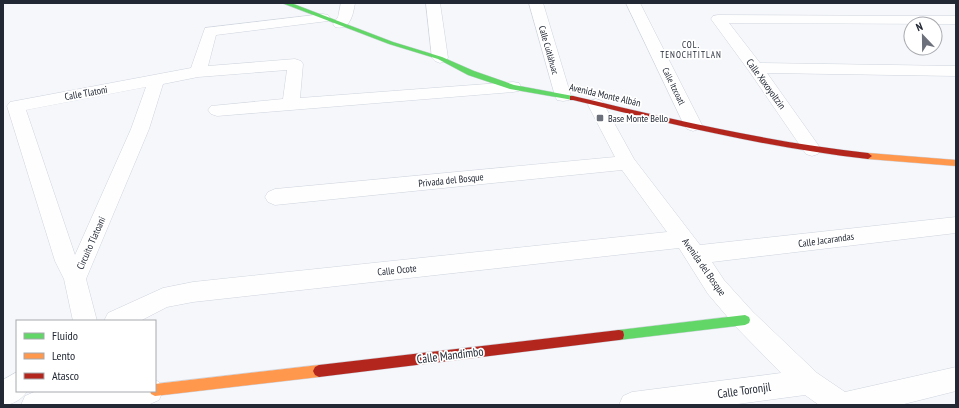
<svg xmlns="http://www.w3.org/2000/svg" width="959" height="408" viewBox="0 0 959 408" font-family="'PT Sans Narrow',sans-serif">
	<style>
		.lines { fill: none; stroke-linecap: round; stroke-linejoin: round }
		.street-casing { stroke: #cfd4dd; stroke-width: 1 }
		.fast-casing { stroke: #cfd4dd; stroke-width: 1 }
		.slow-casing { stroke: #cfd4dd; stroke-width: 1 }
		.jam-casing { stroke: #cfd4dd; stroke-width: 1 }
		.street { fill: #fefefe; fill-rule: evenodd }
		.fast { fill: #63d668; fill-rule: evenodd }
		.slow { fill: #ff974d; fill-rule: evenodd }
		.jam { fill: #b3261e; fill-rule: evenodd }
		.poi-dot { fill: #6c707a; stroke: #fff; stroke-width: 1.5 }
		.labels { text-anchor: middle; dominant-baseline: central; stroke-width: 3.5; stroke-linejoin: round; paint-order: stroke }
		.far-neighbourhood-label { font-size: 9px; letter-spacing: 1px; fill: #222834; stroke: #fff }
		.far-street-label { font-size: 9px; fill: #222834; stroke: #fff }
		.street-label { font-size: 10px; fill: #222834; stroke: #fff }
		.poi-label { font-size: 10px; fill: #222834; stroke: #fff; text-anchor: start }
		.near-street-label { font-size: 12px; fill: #222834; stroke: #fff }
	</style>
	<rect width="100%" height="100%" fill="#f5f7fb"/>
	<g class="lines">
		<defs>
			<path id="street" d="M 341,3 L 355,3 C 353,15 350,31 335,27 L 333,24 L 338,17 Z
				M 426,3 L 440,3 L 448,58 L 445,61 L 440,63 L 435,61 L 432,58 Z
				M 529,3 L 543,3 L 571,96 L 569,100 L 563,101 L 557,100 L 555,96 Z
				M 626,3 L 640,3 L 702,125 L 699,129 L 693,131 L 687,129 L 684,125 Z
				M 323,14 L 328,15 L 330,18 L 328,21 L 216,35 L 208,66 L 295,59 L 301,61 L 303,64 L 300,98 L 513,82 L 519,83 L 521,87 L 519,91 L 513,92 L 217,116 L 211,114 L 208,110 L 211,106 L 283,99 L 287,70 L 198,77 L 163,84 L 149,129 L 86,279 L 97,321 L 73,321 L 64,279 L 55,261 L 7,106 L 10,102 L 191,68 L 205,28 ZM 146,87 L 131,129 L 75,255 L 26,110 Z
				M 718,15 L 956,16 L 956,24 L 729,23 L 760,63 L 956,66 L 956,76 L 767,73 L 821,149 L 818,154 L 812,156 L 806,154 L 749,71 L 711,19 L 713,16 Z
				M 596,99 L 602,101 L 634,159 L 700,245 L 956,217 L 956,233 L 712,262 L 724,280 L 753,312 L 817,373 L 845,392 L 956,367 L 956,391 L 900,405 L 819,405 L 805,395 L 730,405 L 619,405 L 623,396 L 632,392 L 781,373 L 737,328 L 708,294 L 679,248 L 193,302 L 167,307 L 140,321 L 104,321 L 108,313 L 163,288 L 193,282 L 667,232 L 622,170 L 275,205 L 268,202 L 265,197 L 268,192 L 275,189 L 615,157 L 588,105 L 590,101 Z
				M 17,372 L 17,391 L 27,391 C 23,399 12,405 3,405 L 3,380 Z
				M 155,380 L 159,382 L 163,391 L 159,400 L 150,404 L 21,405 L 25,396 L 34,392 L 42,391 L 155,391 Z"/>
			<path id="fast" d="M 282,3 L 291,3 L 393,42 L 442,57 L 474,71 L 514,85 L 573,96 L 577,98 L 573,100 L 510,89 L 468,75 L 438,59 L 389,44 Z
				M 745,315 L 749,317 L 750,320 L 749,323 L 745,325 L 619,340 L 615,339 L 614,335 L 615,331 L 619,330 Z"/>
			<path id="slow" d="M 868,153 L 956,160 L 956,166 L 868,159 L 864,156 Z
				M 319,365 L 323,367 L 325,371 L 323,375 L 319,377 L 155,396 L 151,394 L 150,391 L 155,391 L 155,384 Z"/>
			<path id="jam" d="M 570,96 L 573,96 C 671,119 768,142 868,153 L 872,156 L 868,159 C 768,148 671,124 573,100 L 570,100 Z
				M 619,330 L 623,331 L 624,335 L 623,339 L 619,340 L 319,377 L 315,375 L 313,371 L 315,367 L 319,365 Z"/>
		</defs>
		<use href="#street" class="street-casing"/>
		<use href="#fast" class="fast-casing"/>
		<use href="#slow" class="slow-casing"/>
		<use href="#jam" class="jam-casing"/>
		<use href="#street" class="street"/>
		<use href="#fast" class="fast"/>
		<use href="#slow" class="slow"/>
		<use href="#jam" class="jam"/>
	</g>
	<rect class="poi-dot" x="596" y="114" width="8" height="8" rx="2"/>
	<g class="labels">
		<g class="far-neighbourhood-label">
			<text x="691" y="44">COL.<tspan x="691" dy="10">TENOCHTITLAN</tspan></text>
		</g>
		<g class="far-street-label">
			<text transform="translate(549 50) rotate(74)">Calle Cuitláhuac</text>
			<text transform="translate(674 86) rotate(64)">Calle Itzcoatl</text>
		</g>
		<g class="street-label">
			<text transform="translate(766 84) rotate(54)">Calle Xoxoyoltzin</text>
			<text transform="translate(86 93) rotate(-10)">Calle Tlatoni</text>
			<text transform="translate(605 95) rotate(13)">Avenida Monte Albán</text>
			<text transform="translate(451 180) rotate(-6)">Privada del Bosque</text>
			<text transform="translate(826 240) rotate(-8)">Calle Jacarandas</text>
			<text transform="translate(91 243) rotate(-66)">Circuito Tlatoani</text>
			<text transform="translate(704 267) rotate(55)">Avenida del Bosque</text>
			<text transform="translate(397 270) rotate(-6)">Calle Ocote</text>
		</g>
		<g class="poi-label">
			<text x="608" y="118">Base Monte Bello</text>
		</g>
		<g class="near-street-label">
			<text transform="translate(450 355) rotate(-7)">Calle Mandimbo</text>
			<text transform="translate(744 390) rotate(-8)">Calle Toronjil</text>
		</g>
	</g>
	<rect width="959" height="408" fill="none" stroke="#222834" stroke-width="8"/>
	<rect x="16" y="320" width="140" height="72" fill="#ffffff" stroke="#a7a9ae"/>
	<rect x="24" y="333" width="20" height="6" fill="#63d668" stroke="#a7a9ae"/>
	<text x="52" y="340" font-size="12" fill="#222834">Fluido</text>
	<rect x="24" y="353" width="20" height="6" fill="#ff974d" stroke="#a7a9ae"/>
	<text x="52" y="360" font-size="12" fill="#222834">Lento</text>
	<rect x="24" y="373" width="20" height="6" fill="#b3261e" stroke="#a7a9ae"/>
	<text x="52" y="380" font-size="12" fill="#222834">Atasco</text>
	<g transform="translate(923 36) rotate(338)"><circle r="19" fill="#ffffff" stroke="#a7a9ae"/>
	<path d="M0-3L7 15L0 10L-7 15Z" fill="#6c707a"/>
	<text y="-6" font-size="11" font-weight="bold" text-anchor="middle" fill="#222834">N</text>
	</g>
</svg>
